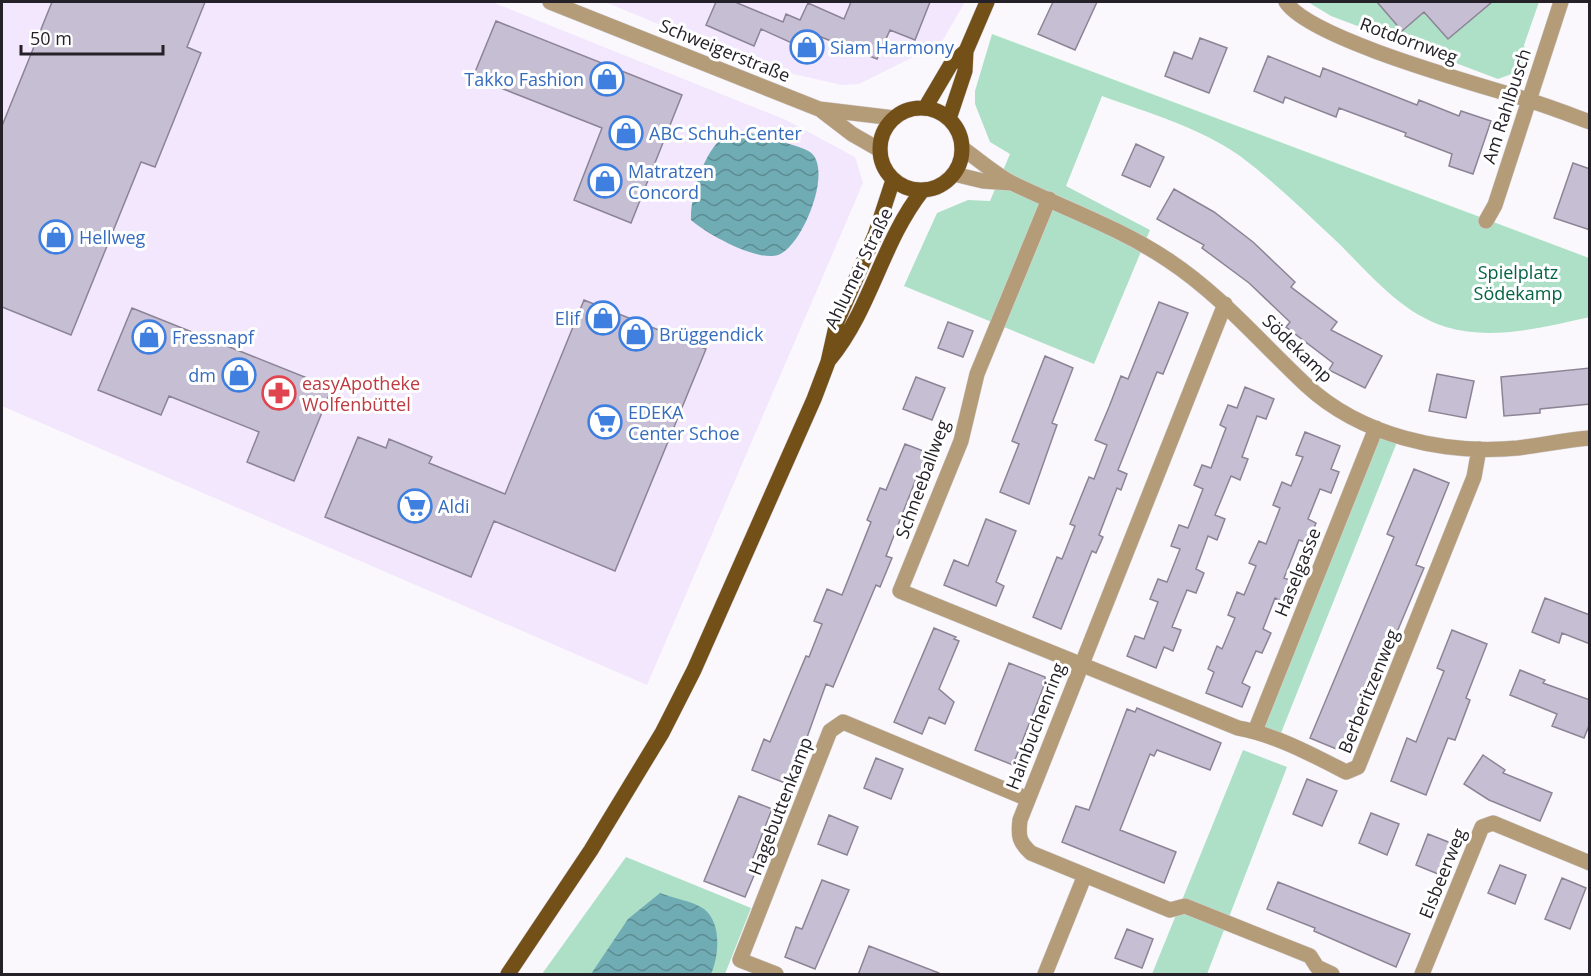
<svg xmlns="http://www.w3.org/2000/svg" width="1591" height="976" viewBox="0 0 1591 976" font-family="'Open Sans',sans-serif">
	<style>
		.built { fill: #f2e7fd }
		.green { fill: #ade0c7 }
		.water { fill: url(#water-waves) }
		.building { fill: #c6bed2; stroke: #8c8496; stroke-width: 1.5 }
		.lines { fill: none; stroke-linecap: round; stroke-linejoin: round }
		.minor-casing { stroke: #d4d1d6; stroke-width: 16 }
		.major-casing { stroke: #d4d1d6; stroke-width: 16 }
		.minor { stroke: #b49c79; stroke-width: 15 }
		.major { stroke: #725018; stroke-width: 15 }
		.labels { text-anchor: middle; dominant-baseline: central; stroke-width: 6; stroke-linejoin: round; paint-order: stroke }
		.street-label { font-size: 18px; fill: #252129; stroke: #fff }
		.shop-label { font-size: 18px; fill: #366cbe; stroke: #fff; text-anchor: start }
		.park-label { font-size: 18px; fill: #056345; stroke: #fff }
		.health-label { font-size: 18px; fill: #be3a42; stroke: #fff; text-anchor: start }
	</style>
	<defs>
		<pattern id="water-waves" width="16" height="10" patternUnits="userSpaceOnUse" patternTransform="scale(1.5)"><rect width="16" height="10" fill="#70acb4"/><path d="M0 5q4-4 8 0t8 0" fill="none" stroke="#5c8c92"/></pattern>
	</defs>
	<rect width="100%" height="100%" fill="#faf8fc"/>
	<path class="built" d="M 2,2 L 492,2 L 786,120 L 855,157 L 863,183 L 647,685 L 2,406 Z
		M 605,2 L 965,2 L 941,43 L 859,84 L 842,85 L 762,67 Z"/>
	<path class="green" d="M 1308,2 L 1539,2 L 1524,45 L 1526,54 L 1524,63 L 1517,72 L 1498,79 L 1331,16 Z
		M 992,34 L 1589,258 L 1590,317 C 1544,327 1492,341 1446,327 C 1398,312 1367,270 1332,237 C 1303,210 1272,180 1240,156 C 1199,127 1148,113 1102,96 L 1066,186 L 1150,230 L 1094,364 L 904,286 L 937,213 L 968,200 L 990,201 L 1010,154 L 990,142 L 975,104 L 975,91 Z
		M 1378,436 L 1397,442 L 1277,743 L 1257,735 Z
		M 1243,750 L 1287,767 L 1207,974 L 1152,974 Z
		M 626,857 L 751,908 L 725,974 L 542,974 Z"/>
	<path class="water" d="M 748,132 C 761,137 800,145 810,152 C 834,169 802,247 778,255 C 757,262 707,234 691,220 C 690,197 704,150 724,137 C 730,134 741,134 748,132 Z
		M 660,893 C 672,898 693,901 704,909 C 722,923 719,956 711,974 L 591,974 L 628,919 Z"/>
	<path class="building" d="M 52,2 L 205,2 L 187,47 L 201,53 L 155,167 L 141,162 L 71,335 L 2,307 L 2,126 Z
		M 716,2 L 735,2 L 783,22 L 786,14 L 800,20 L 808,3 L 844,19 L 851,2 L 930,2 L 915,40 L 890,30 L 877,59 L 821,37 L 814,53 L 761,29 L 754,46 L 706,25 Z
		M 1053,2 L 1097,2 L 1075,50 L 1038,34 Z
		M 1377,2 L 1492,2 L 1448,39 L 1424,12 L 1402,31 Z
		M 496,21 L 682,95 L 631,223 L 574,200 L 602,128 L 473,77 Z
		M 1200,38 L 1227,48 L 1209,93 L 1165,76 L 1174,52 L 1192,59 Z
		M 1268,56 L 1320,77 L 1323,68 L 1417,105 L 1419,100 L 1459,116 L 1461,111 L 1491,121 L 1473,174 L 1449,166 L 1452,154 L 1405,136 L 1406,133 L 1339,108 L 1336,117 L 1285,97 L 1283,103 L 1254,91 Z
		M 1136,144 L 1164,157 L 1150,187 L 1122,175 Z
		M 1573,163 L 1590,169 L 1590,230 L 1554,218 Z
		M 1174,189 L 1214,212 L 1253,242 L 1295,282 L 1291,287 L 1337,322 L 1331,330 L 1382,356 L 1365,388 L 1329,370 L 1333,363 L 1286,327 L 1290,322 L 1249,283 L 1202,248 L 1204,245 L 1157,219 Z
		M 584,300 L 706,349 L 615,571 L 494,521 L 471,577 L 325,517 L 358,437 L 386,448 L 389,439 L 432,457 L 429,463 L 505,494 Z
		M 1159,302 L 1188,313 L 1163,374 L 1157,372 L 1118,470 L 1127,474 L 1121,490 L 1117,488 L 1099,535 L 1103,537 L 1096,553 L 1092,551 L 1061,629 L 1033,617 L 1057,557 L 1062,559 L 1075,526 L 1070,524 L 1089,477 L 1094,479 L 1107,445 L 1095,440 L 1109,407 L 1121,376 L 1128,379 Z
		M 132,308 L 332,388 L 294,481 L 247,462 L 259,432 L 169,396 L 161,415 L 98,390 Z
		M 948,322 L 973,331 L 963,357 L 938,348 Z
		M 1045,356 L 1073,368 L 1052,423 L 1057,425 L 1029,504 L 1000,492 L 1019,444 L 1012,441 Z
		M 1590,368 L 1590,404 L 1540,409 L 1540,413 L 1504,416 L 1501,377 Z
		M 1437,374 L 1474,381 L 1466,418 L 1429,411 Z
		M 916,377 L 945,388 L 932,420 L 903,409 Z
		M 1245,387 L 1274,399 L 1266,419 L 1257,416 L 1242,457 L 1248,459 L 1240,480 L 1231,476 L 1215,515 L 1225,519 L 1217,540 L 1208,536 L 1196,569 L 1204,573 L 1196,593 L 1187,590 L 1172,627 L 1181,630 L 1173,651 L 1164,647 L 1156,668 L 1127,656 L 1135,636 L 1144,639 L 1158,602 L 1150,599 L 1158,579 L 1167,582 L 1180,549 L 1171,546 L 1179,525 L 1188,528 L 1203,489 L 1194,485 L 1202,465 L 1211,468 L 1226,428 L 1220,425 L 1228,405 L 1237,408 Z
		M 1305,432 L 1340,446 L 1331,469 L 1339,472 L 1331,493 L 1320,489 L 1308,519 L 1316,523 L 1308,543 L 1299,540 L 1284,578 L 1292,581 L 1284,602 L 1275,598 L 1263,629 L 1271,633 L 1262,653 L 1256,651 L 1242,683 L 1250,687 L 1242,707 L 1206,693 L 1214,672 L 1208,669 L 1217,646 L 1222,649 L 1235,618 L 1228,615 L 1237,592 L 1244,595 L 1256,566 L 1249,563 L 1259,541 L 1266,544 L 1280,508 L 1273,505 L 1282,482 L 1291,486 L 1303,457 L 1296,455 Z
		M 905,444 L 931,454 L 921,481 L 916,479 L 886,556 L 892,558 L 880,587 L 876,585 L 833,687 L 826,684 L 790,785 L 752,770 L 764,739 L 770,742 L 806,656 L 809,657 L 822,624 L 814,621 L 827,589 L 842,595 L 871,522 L 867,520 L 880,488 L 886,490 Z
		M 1414,469 L 1449,483 L 1416,565 L 1424,568 L 1346,753 L 1310,738 L 1394,537 L 1387,534 Z
		M 986,519 L 1016,531 L 996,582 L 1004,586 L 996,606 L 944,585 L 954,560 L 968,566 Z
		M 1545,598 L 1590,615 L 1590,644 L 1562,633 L 1559,643 L 1532,632 Z
		M 934,628 L 956,637 L 954,639 L 959,641 L 939,689 L 954,702 L 945,724 L 929,717 L 922,734 L 894,722 Z
		M 1452,630 L 1487,644 L 1466,698 L 1470,700 L 1455,740 L 1448,738 L 1426,795 L 1391,781 L 1407,738 L 1416,742 L 1444,671 L 1437,668 Z
		M 1009,663 L 1045,677 L 1045,683 L 1013,765 L 975,750 Z
		M 1520,670 L 1545,680 L 1543,683 L 1590,700 L 1590,723 L 1584,738 L 1552,726 L 1557,714 L 1510,695 Z
		M 1137,708 L 1221,743 L 1210,770 L 1157,750 L 1154,756 L 1150,754 L 1120,830 L 1176,852 L 1164,883 L 1062,842 L 1076,806 L 1089,810 L 1127,709 L 1135,712 Z
		M 1483,755 L 1505,770 L 1503,773 L 1552,793 L 1540,821 L 1489,800 L 1464,784 Z
		M 876,758 L 903,769 L 891,799 L 864,788 Z
		M 1307,779 L 1337,791 L 1322,826 L 1293,814 Z
		M 739,796 L 772,809 L 751,863 L 758,866 L 745,897 L 704,881 Z
		M 1371,813 L 1399,824 L 1387,855 L 1359,843 Z
		M 829,815 L 858,827 L 847,855 L 818,844 Z
		M 1428,834 L 1456,845 L 1443,876 L 1416,865 Z
		M 1500,865 L 1526,875 L 1515,904 L 1488,893 Z
		M 1562,878 L 1586,888 L 1570,929 L 1545,919 Z
		M 822,880 L 849,890 L 815,969 L 785,957 L 796,927 L 802,929 Z
		M 1278,882 L 1410,934 L 1396,967 L 1314,931 L 1315,928 L 1267,909 Z
		M 1127,929 L 1153,939 L 1142,968 L 1115,958 Z
		M 869,946 L 939,973 L 939,975 L 858,975 Z"/>
	<g class="lines">
		<defs>
			<path id="minor" d="M 550,2 L 819,109 L 894,118
				M 1286,2 C 1310,39 1477,84 1525,99 C 1547,106 1568,114 1590,122
				M 822,111 L 852,134 L 880,150
				M 962,148 C 978,159 997,176 1014,184 C 1066,209 1120,228 1168,260 C 1221,295 1260,342 1306,385 C 1361,436 1444,455 1518,448 C 1542,445 1565,440 1590,438
				M 954,174 L 983,181 L 1011,183
				M 1049,199 L 977,374 L 961,441 L 900,591 L 1238,728 C 1276,735 1311,754 1346,772 L 1358,767 L 1474,477 L 1479,449
				M 1486,221 L 1495,205 L 1561,2
				M 1225,304 L 1020,820 C 1018,836 1019,842 1031,853 L 1170,910 L 1185,906 L 1310,956 L 1317,967 L 1332,974
				M 1255,731 L 1376,428
				M 776,974 L 740,960 L 830,731 L 843,722 L 1028,799
				M 1045,974 L 1085,875
				M 1422,974 L 1482,827 L 1493,823 L 1590,863"/>
			<path id="major" d="M880 149a41 41 0 1 1 82 0a41 41 0 1 1-82 0Z
				M 925,108 L 951,64 L 966,51 L 987,2
				M 949,119 L 965,71 L 966,51
				M 830,359 C 871,309 882,242 922,191
				M 508,974 L 591,850 L 662,733 L 694,670 L 814,399 L 828,362 L 837,322 L 875,235 L 893,180"/>
		</defs>
		<use href="#minor" class="minor-casing"/>
		<use href="#major" class="major-casing"/>
		<use href="#minor" class="minor"/>
		<use href="#major" class="major"/>
	</g>
	<defs>
		<symbol id="shop-ring" viewBox="-11 -11 22 22"><circle r="9.5" fill="#fff" stroke="#3f7fe0" stroke-width="1.5"/><path d="M-5-2.5h2.3a2.7 3.5 0 0 1 5.4 0H5L5.5 6h-11ZM-1.5-2.5h3a1.5 2.3 0 0 0-3 0Z" fill="#3f7fe0"/></symbol>
		<symbol id="pharmacy-ring" viewBox="-11 -11 22 22"><circle r="9.5" fill="#fff" stroke="#e0444e" stroke-width="1.5"/><path d="M-2-6h4v4h4v4h-4v4h-4v-4h-4v-4h4Z" fill="#e0444e"/></symbol>
		<symbol id="supermarket-ring" viewBox="-11 -11 22 22"><circle r="9.5" fill="#fff" stroke="#3f7fe0" stroke-width="1.5"/><path d="M-6-5.5h2.5l.6 2H6L4.5 2H-2.5L-4.4-4H-6ZM-1.5 3.2a1.3 1.3 0 1 0 .1 0ZM3 3.2a1.3 1.3 0 1 0 .1 0Z" fill="#3f7fe0"/></symbol>
	</defs>
	<g fill-rule="evenodd">
		<use href="#shop-ring" x="788" y="28" width="38" height="38"/>
		<use href="#shop-ring" x="588" y="60" width="38" height="38"/>
		<use href="#shop-ring" x="607" y="114" width="38" height="38"/>
		<use href="#shop-ring" x="586" y="162" width="38" height="38"/>
		<use href="#shop-ring" x="37" y="218" width="38" height="38"/>
		<use href="#shop-ring" x="584" y="299" width="38" height="38"/>
		<use href="#shop-ring" x="617" y="315" width="38" height="38"/>
		<use href="#shop-ring" x="130" y="318" width="38" height="38"/>
		<use href="#shop-ring" x="220" y="356" width="38" height="38"/>
		<use href="#pharmacy-ring" x="260" y="374" width="38" height="38"/>
		<use href="#supermarket-ring" x="586" y="403" width="38" height="38"/>
		<use href="#supermarket-ring" x="396" y="487" width="38" height="38"/>
	</g>
	<g class="labels">
		<g class="street-label">
			<text transform="translate(1409 40) rotate(20)">Rotdornweg</text>
			<text transform="translate(725 50) rotate(22)">Schweigerstraße</text>
			<text transform="translate(1506 106) rotate(-72)">Am Rahlbusch</text>
			<text transform="translate(858 268) rotate(-64)">Ahlumer Straße</text>
			<text transform="translate(1298 348) rotate(44)">Södekamp</text>
			<text transform="translate(922 479) rotate(-70)">Schneeballweg</text>
			<text transform="translate(1297 572) rotate(-68)">Haselgasse</text>
			<text transform="translate(1368 691) rotate(-68)">Berberitzenweg</text>
			<text transform="translate(1035 726) rotate(-69)">Hainbuchenring</text>
			<text transform="translate(780 806) rotate(-69)">Hagebuttenkamp</text>
			<text transform="translate(1442 873) rotate(-68)">Elsbeerweg</text>
		</g>
		<g class="shop-label">
			<text x="830" y="47">Siam Harmony</text>
			<text x="584" y="79" text-anchor="end">Takko Fashion</text>
			<text x="649" y="133">ABC Schuh-Center</text>
			<text x="628" y="171">Matratzen<tspan x="628" dy="21">Concord</tspan></text>
			<text x="79" y="237">Hellweg</text>
			<text x="580" y="318" text-anchor="end">Elif</text>
			<text x="659" y="334">Brüggendick</text>
			<text x="172" y="337">Fressnapf</text>
			<text x="216" y="375" text-anchor="end">dm</text>
			<text x="628" y="412">EDEKA<tspan x="628" dy="21">Center Schoe</tspan></text>
			<text x="438" y="506">Aldi</text>
		</g>
		<g class="park-label">
			<text x="1518" y="272">Spielplatz<tspan x="1518" dy="21">Södekamp</tspan></text>
		</g>
		<g class="health-label">
			<text x="302" y="383">easyApotheke<tspan x="302" dy="21">Wolfenbüttel</tspan></text>
		</g>
	</g>
	<rect width="1591" height="976" fill="none" stroke="#252129" stroke-width="6"/>
	<path d="M21 45v9h142v-9" fill="none" stroke="#252129" stroke-width="3"/>
	<text x="30" y="45" font-size="18" fill="#252129" stroke="#ffffff" stroke-width="4.5" paint-order="stroke">50 m</text>
</svg>
